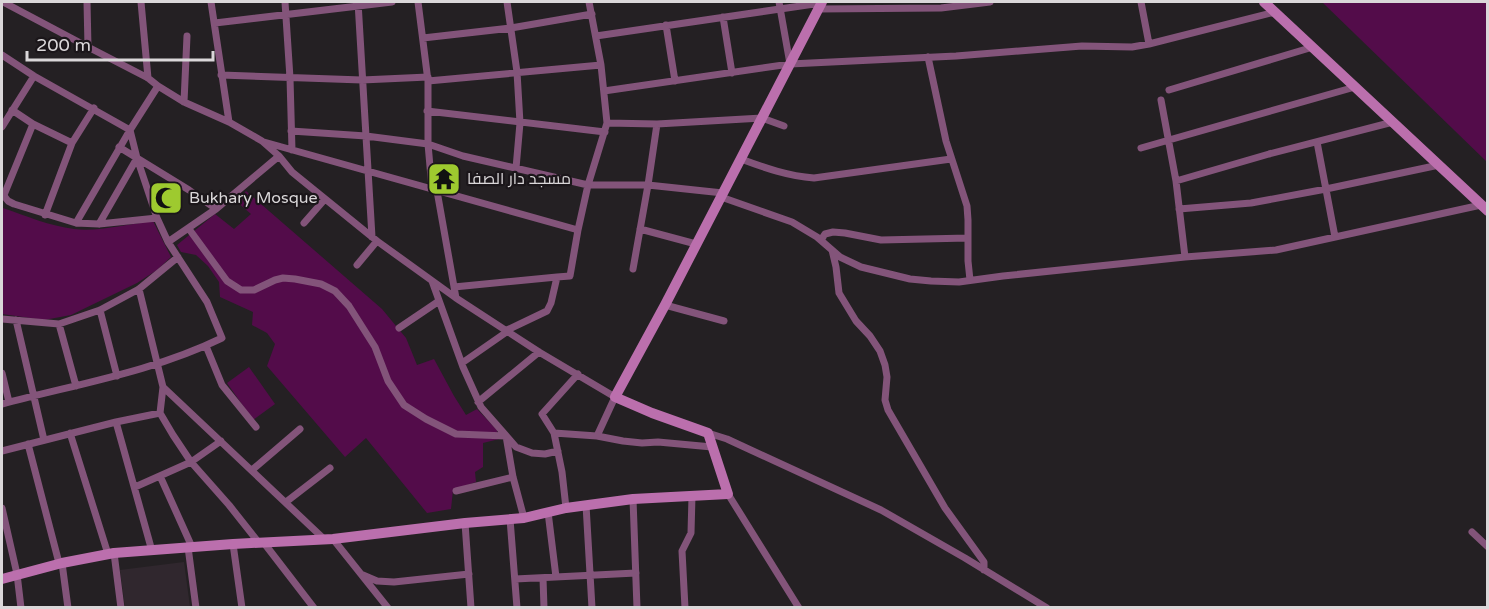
<svg xmlns="http://www.w3.org/2000/svg" width="1489" height="609" viewBox="0 0 1489 609" font-family="'Varela Round',Cairo,sans-serif">
	<style>
		.built { fill: #30272e }
		.green { fill: #530c4a }
		.lines { fill: none; stroke-linecap: round; stroke-linejoin: round }
		.street { stroke: #83547a; stroke-width: 7 }
		.secondary { stroke: #bb6fad; stroke-width: 10 }
		.labels { text-anchor: middle; dominant-baseline: central; stroke-width: 4.5; stroke-linejoin: round; paint-order: stroke }
		.poi-label { font-size: 16px; fill: #dad7d9; stroke: #1b161a; text-anchor: start }
	</style>
	<rect width="100%" height="100%" fill="#242023"/>
	<path class="built" d="M 184,562 L 190,607 L 125,607 L 120,570 Z"/>
	<path class="green" d="M 1322,2 L 1487,2 L 1487,162 Z
		M 246,191 L 382,309 L 406,338 L 417,365 L 434,359 L 454,396 L 466,415 L 477,409 L 497,430 L 499,439 L 483,443 L 483,467 L 475,472 L 476,482 L 453,490 L 451,509 L 427,513 L 366,438 L 345,457 L 267,366 L 275,344 L 267,333 L 252,325 L 253,312 L 220,297 L 219,282 L 208,266 L 196,255 L 181,252 L 177,245 L 215,214 L 234,229 L 251,214 L 237,202 Z
		M 3,208 C 26,216 50,226 74,229 C 97,232 129,224 153,221 L 171,257 L 157,270 L 137,283 L 71,315 L 44,320 L 2,314 L 2,209 Z
		M 249,367 L 275,404 L 253,420 L 227,383 Z"/>
	<g class="lines">
		<path class="street" d="M 3,2 L 88,47 L 148,78 L 158,86 L 184,102 L 229,122 L 262,141 L 279,156 L 292,172 L 377,241 L 456,298 L 539,352 L 615,397 L 597,436
			M 87,2 L 88,47
			M 141,2 L 148,78
			M 211,2 L 229,122
			M 285,2 L 290,78 L 292,150
			M 358,2 L 372,237
			M 418,2 L 428,81 L 428,144 L 432,189
			M 507,2 L 517,72 L 520,123 L 516,168
			M 779,2 L 790,64
			M 1141,2 L 1149,44
			M 818,9 L 941,8 L 990,2
			M 723,17 L 732,73
			M 215,23 L 392,2
			M 666,25 L 675,81
			M 596,36 L 821,3
			M 423,38 L 511,28 L 592,14
			M 2,55 L 34,76 L 130,130 L 137,158 L 157,218 L 168,242 L 207,302 L 222,338 C 152,372 77,384 2,404
			M 928,57 L 946,141 L 967,206 L 968,220 L 968,261 L 970,280
			M 221,75 L 362,80 L 428,77
			M 428,81 L 601,65
			M 1169,90 L 1313,47
			M 604,91 L 790,64 L 956,56 L 1082,46 L 1132,47 L 1149,44 L 1275,12
			M 1161,100 L 1176,181 L 1185,257
			M 184,102 L 187,36
			M 12,110 L 33,124 L 72,143
			M 427,111 L 605,132
			M 607,123 L 657,124 L 762,118 L 784,126
			M 2,127 L 34,76
			M 291,131 L 366,136 L 428,144 L 463,156 L 588,185 L 648,185 L 723,193
			M 264,142 L 578,230
			M 1317,142 L 1335,237
			M 119,147 L 189,190 L 216,209
			M 1141,148 L 1355,87
			M 741,159 C 765,168 788,176 814,178 L 951,159
			M 1176,181 L 1269,154 L 1393,122
			M 437,191 L 456,298
			M 2,193 L 8,201 L 14,204 L 76,223 L 99,224 L 157,218
			M 4,195 L 33,124
			M 721,197 L 792,222 L 817,237 L 840,257 L 861,267 L 910,279 L 931,281 L 959,282 L 1003,276 L 1185,257 L 1276,250 L 1481,205
			M 1179,209 L 1251,203 L 1326,189 L 1439,165
			M 45,215 L 72,143 L 94,108
			M 76,223 L 130,130 L 158,86
			M 304,223 L 325,199
			M 99,224 L 137,158
			M 189,229 L 227,281 L 241,290 L 254,290 L 275,280 L 283,278 L 295,279 L 321,284 L 335,291 L 349,306 L 375,347 L 388,381 L 404,405 L 426,419 L 456,434 L 506,436 L 513,477 L 524,518
			M 640,229 L 696,244
			M 821,240 L 825,234 L 833,232 L 845,233 L 881,240 L 968,238
			M 168,242 L 216,209 L 279,156
			M 832,250 L 836,267 L 839,293 L 856,321 L 870,336 L 880,351 L 885,365 L 887,377 L 885,400 L 888,410 L 945,508 L 984,562 L 984,570
			M 357,265 L 377,241
			M 633,269 L 648,185 L 657,124
			M 432,281 L 463,367 L 481,407 L 516,447 L 532,453 L 545,454 L 558,451
			M 454,287 L 557,277
			M 139,289 L 163,387 L 324,539
			M 665,305 L 724,321
			M 100,310 L 117,376
			M 2,319 L 59,324 L 100,310 L 139,289 L 178,257
			M 16,320 L 44,440
			M 59,324 L 76,386
			M 399,328 L 439,301
			M 507,330 L 547,311 L 551,303 L 557,277 L 570,276 L 578,230 L 588,185 L 607,123 L 601,65 L 589,2
			M 206,346 L 222,385 L 256,427
			M 462,363 L 508,331
			M 2,373 L 9,402
			M 478,402 L 539,352
			M 160,413 L 173,435 L 191,462 L 229,505 L 259,543
			M 116,422 L 152,551
			M 70,433 L 108,554
			M 554,433 L 542,414 L 578,374
			M 708,433 L 727,439 L 881,510 L 965,558 L 1047,608
			M 28,444 L 59,563
			M 2,451 L 116,422 L 160,413 L 163,387
			M 252,470 L 300,429
			M 160,476 L 192,547
			M 135,487 L 191,462 L 221,441
			M 456,491 L 513,477
			M 728,494 L 799,608
			M 633,499 L 637,608
			M 286,502 L 330,468
			M 586,505 L 592,608
			M 2,508 L 17,574 L 21,608
			M 566,508 L 562,472 L 554,433 L 597,436 L 623,441 L 642,443 L 658,442 L 712,447
			M 548,512 L 556,577
			M 510,519 L 517,608
			M 465,523 L 471,608
			M 1472,532 L 1488,547
			M 333,539 L 388,608
			M 264,543 L 314,608
			M 233,544 L 242,608
			M 188,547 L 196,608
			M 114,553 L 121,608
			M 62,563 L 68,608
			M 363,575 L 377,581 L 394,582 L 469,574
			M 543,578 L 544,608
			M 515,579 L 636,573
			M 685,608 L 682,551 L 691,533 L 692,496"/>
		<path class="secondary" d="M 1264,2 L 1488,211
			M 2,579 L 62,563 L 114,553 L 233,544 L 333,539 L 465,523 L 524,518 L 566,508 L 633,499 L 728,494 L 708,433 L 652,413 L 615,397 L 665,305 L 822,2"/>
	</g>
	<defs>
		<symbol id="temple-square" viewBox="-11 -11 22 22"><rect x="-9" y="-9" width="18" height="18" rx="4" fill="#9eca2f" stroke="#1b161a"/><path d="M0-6L5-2H3V0L6.5 2.5H4V6H1.5V3h-3V6H-4V2.5H-6.5L-3 0V-2H-5Z" fill="#111"/></symbol>
		<symbol id="mosque-square" viewBox="-11 -11 22 22"><rect x="-9" y="-9" width="18" height="18" rx="4" fill="#9eca2f" stroke="#1b161a"/><path d="M3.5-4.9A6 6 0 1 0 3.5 4.9A5 5 0 1 1 3.5-4.9Z" fill="#111"/></symbol>
	</defs>
	<g fill-rule="evenodd">
		<use href="#temple-square" x="425" y="160" width="38" height="38"/>
		<use href="#mosque-square" x="147" y="179" width="38" height="38"/>
	</g>
	<g class="labels">
		<g class="poi-label">
			<text x="467" y="179">مسجد دار الصفا</text>
			<text x="189" y="198">Bukhary Mosque</text>
		</g>
	</g>
	<rect width="1489" height="609" fill="none" stroke="#dad7d9" stroke-width="6"/>
	<path d="M27 51v9h186v-9" fill="none" stroke="#dad7d9" stroke-width="3"/>
	<text x="36" y="51" font-size="18" fill="#dad7d9" stroke="#1b161a" stroke-width="4.5" paint-order="stroke">200 m</text>
</svg>
